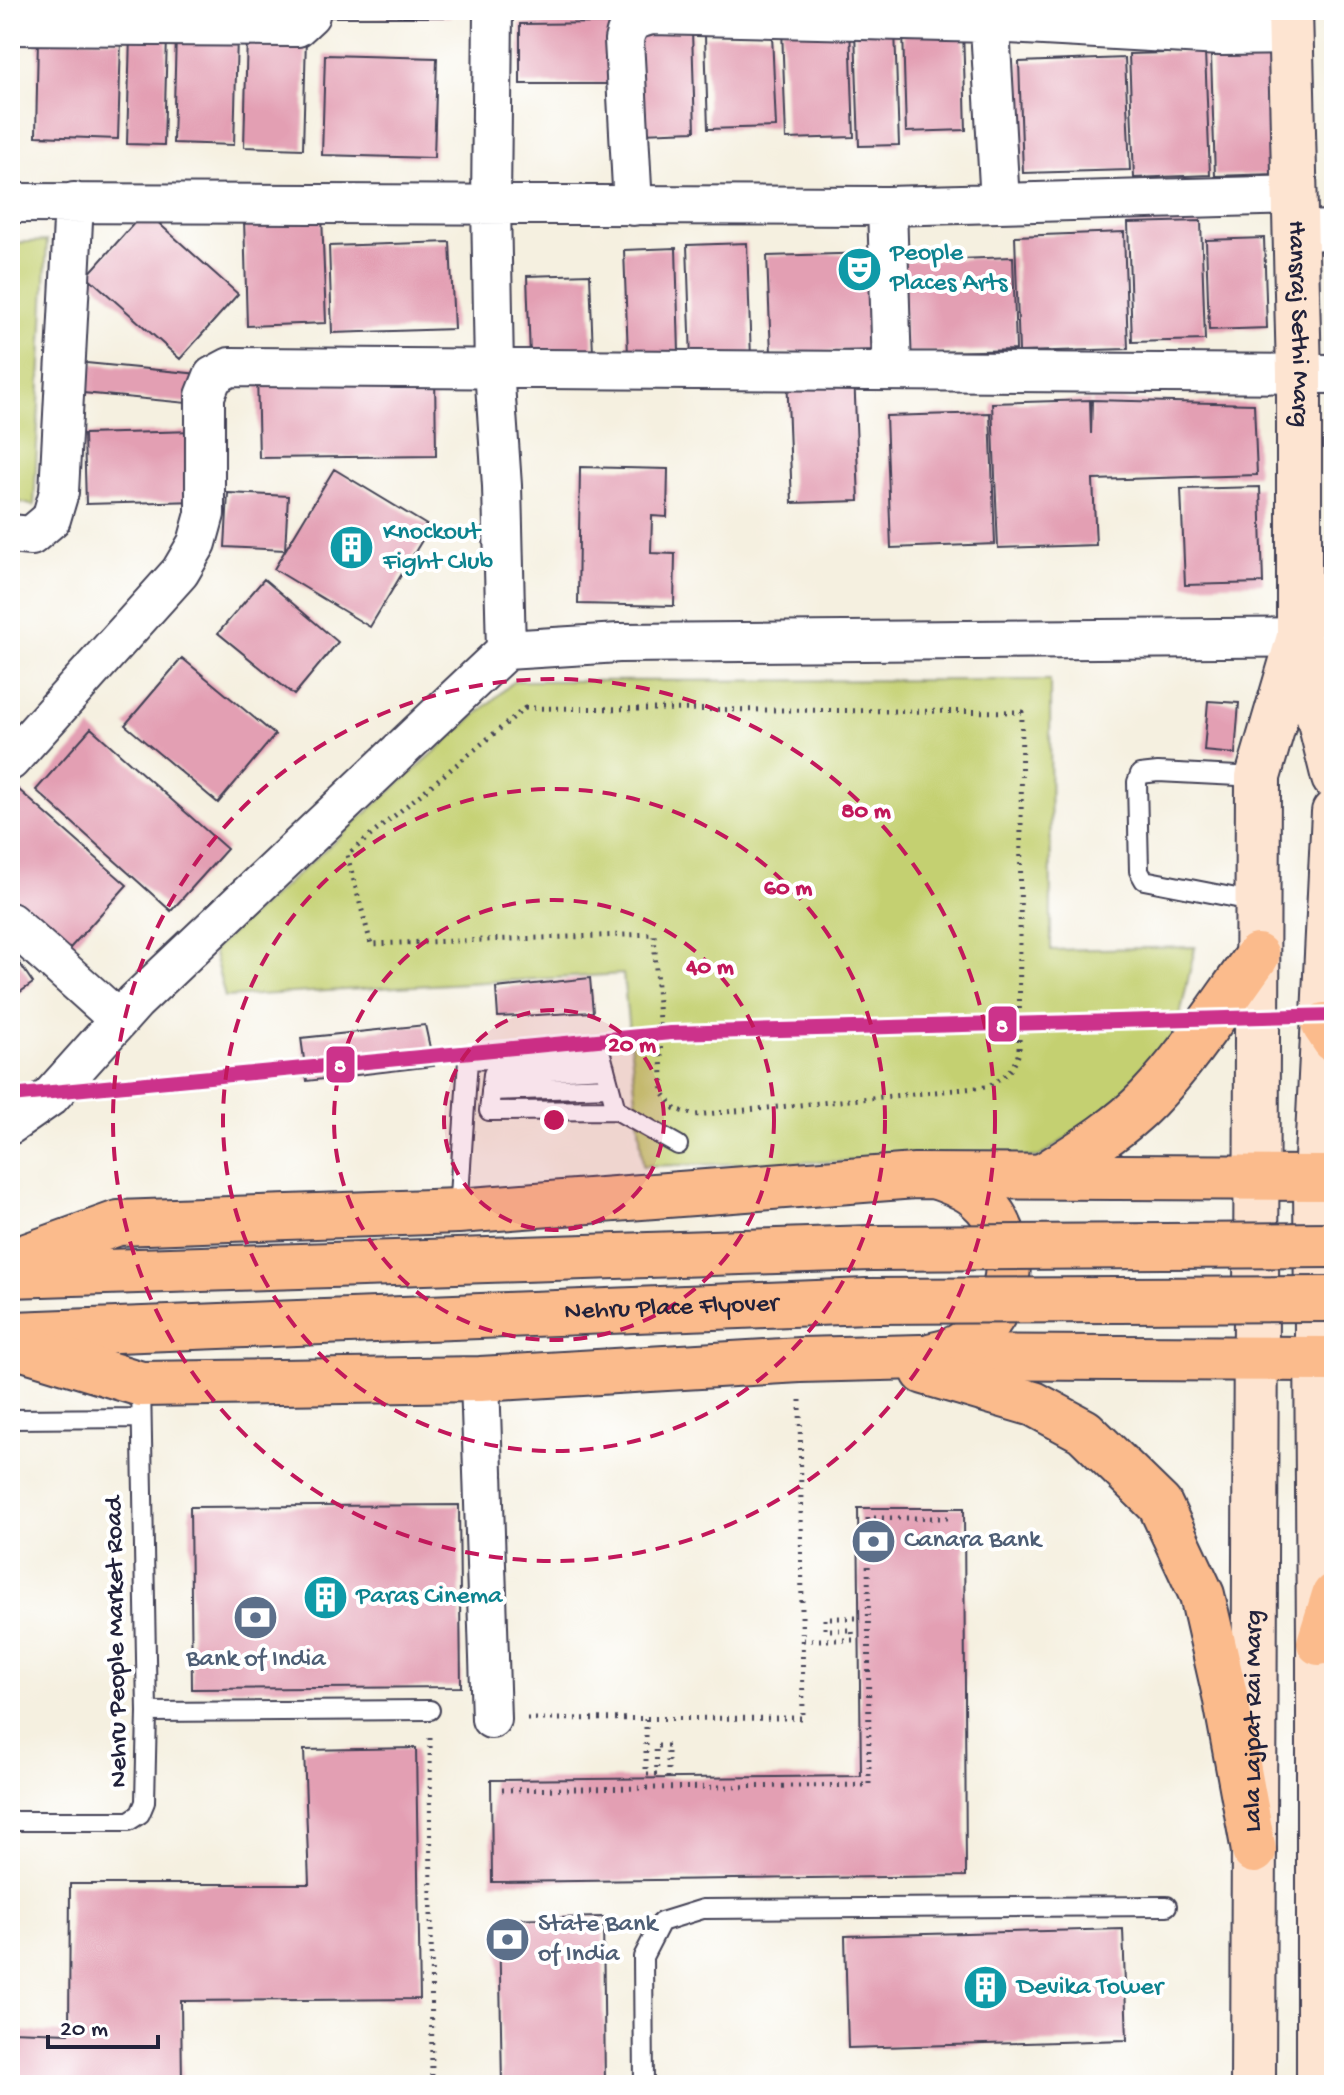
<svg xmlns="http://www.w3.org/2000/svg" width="1344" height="2095" viewBox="0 0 1344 2095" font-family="'Gochi Hand',sans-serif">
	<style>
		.green { fill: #c4d071; stroke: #737956; stroke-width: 2 }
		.building { fill: #e39fb3 }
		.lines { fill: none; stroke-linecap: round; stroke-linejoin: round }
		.lane-casing { stroke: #424154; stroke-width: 22 }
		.street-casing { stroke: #424154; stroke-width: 42 }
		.secondary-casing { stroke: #424154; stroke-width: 48 }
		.primary-casing { stroke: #424154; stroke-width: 48 }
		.path { stroke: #424154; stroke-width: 5; stroke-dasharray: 2 6; stroke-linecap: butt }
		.lane { stroke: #fff; stroke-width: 18 }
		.street { stroke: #fff; stroke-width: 38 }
		.secondary { stroke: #fde4d1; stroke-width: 44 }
		.primary { stroke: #fbbb8c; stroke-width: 44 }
		.primary-bridge-casing { stroke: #424154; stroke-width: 48; stroke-linecap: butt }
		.primary-bridge { stroke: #fbbb8c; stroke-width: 44 }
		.metro-1-casing { stroke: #fff; stroke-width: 20 }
		.metro-1 { stroke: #cc338b; stroke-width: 14 }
		.ring { fill: none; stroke: #c2185b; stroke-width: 4; stroke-dasharray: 14 10 }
		.labels { text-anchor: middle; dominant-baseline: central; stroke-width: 8; stroke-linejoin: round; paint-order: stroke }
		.culture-label { font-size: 26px; fill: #0d838f; stroke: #fff; text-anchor: start }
		.street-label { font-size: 26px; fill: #22223b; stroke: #fff }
		.service-label { font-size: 26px; fill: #4e5e75; stroke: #fff; text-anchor: start }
		.centre { fill: #c2185b; stroke: #fff; stroke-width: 4 }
		.ring-label { font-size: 24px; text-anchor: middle; font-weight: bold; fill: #c2185b; stroke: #fff; stroke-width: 8; stroke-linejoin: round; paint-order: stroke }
		.line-badge { stroke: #fff; stroke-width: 3 }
		.badge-label { font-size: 22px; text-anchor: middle; font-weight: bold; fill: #fff }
	</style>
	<rect width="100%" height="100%" fill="#fff"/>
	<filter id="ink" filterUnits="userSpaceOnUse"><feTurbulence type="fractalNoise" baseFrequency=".0125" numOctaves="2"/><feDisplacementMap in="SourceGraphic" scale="16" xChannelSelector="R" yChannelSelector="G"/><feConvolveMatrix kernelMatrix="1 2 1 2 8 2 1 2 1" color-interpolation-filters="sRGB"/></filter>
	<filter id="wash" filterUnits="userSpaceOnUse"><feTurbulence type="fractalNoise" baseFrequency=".006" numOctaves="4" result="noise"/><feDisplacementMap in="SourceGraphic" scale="32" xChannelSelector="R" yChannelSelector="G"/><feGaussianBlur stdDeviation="1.8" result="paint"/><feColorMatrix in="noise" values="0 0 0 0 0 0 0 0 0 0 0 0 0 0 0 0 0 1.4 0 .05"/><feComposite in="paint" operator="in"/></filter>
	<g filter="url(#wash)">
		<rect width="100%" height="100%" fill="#f5f0e0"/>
		<path class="green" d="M 47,241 L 34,506 L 10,499 L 10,243 Z
			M 1050,680 L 1051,950 L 1195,947 L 1173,1048 L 1141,1087 L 1039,1157 L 643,1166 L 623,974 L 225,997 L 213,950 L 514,681 Z"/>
		<g id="blocks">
			<path class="building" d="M 332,10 L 451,10 L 451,17 L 332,17 Z
				M 516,10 L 615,10 L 615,18 L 516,13 Z
				M 614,23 L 615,84 L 520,84 L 520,24 Z
				M 850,27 L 854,137 L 786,139 L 782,29 Z
				M 895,29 L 899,145 L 859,146 L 855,31 Z
				M 963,29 L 966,130 L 906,132 L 903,31 Z
				M 692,30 L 695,131 L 641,133 L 637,31 Z
				M 176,34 L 237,36 L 234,145 L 173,143 Z
				M 772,34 L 776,127 L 708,129 L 705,36 Z
				M 130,35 L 167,36 L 164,145 L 127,144 Z
				M 247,35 L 306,37 L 303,149 L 244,147 Z
				M 38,38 L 121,40 L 118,139 L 36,136 Z
				M 1205,52 L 1210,175 L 1134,178 L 1129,54 Z
				M 1270,54 L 1275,174 L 1215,176 L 1211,56 Z
				M 325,55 L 437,58 L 434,158 L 322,155 Z
				M 1125,58 L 1130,170 L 1023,173 L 1019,62 Z
				M 145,211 L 238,294 L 180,359 L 87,276 Z
				M 322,215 L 326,323 L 247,326 L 244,218 Z
				M 1201,221 L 1205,340 L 1132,342 L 1128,223 Z
				M 1124,232 L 1128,349 L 1019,352 L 1015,236 Z
				M 1264,238 L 1267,328 L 1209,330 L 1206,240 Z
				M 450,242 L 454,329 L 332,333 L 329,246 Z
				M 747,243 L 751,359 L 691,360 L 687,245 Z
				M 676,248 L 679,353 L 628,355 L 624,250 Z
				M 873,253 L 876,350 L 771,353 L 767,256 Z
				M 1013,257 L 1016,350 L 905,353 L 902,261 Z
				M 590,274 L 593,354 L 530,356 L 527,276 Z
				M 76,362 L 199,374 L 197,404 L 73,392 Z
				M 435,372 L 436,456 L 259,458 L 257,374 Z
				M 854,372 L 859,501 L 792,503 L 787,374 Z
				M 1090,400 L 1091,434 L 1092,400 L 1254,404 L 1257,475 L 1093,480 L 1096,545 L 998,548 L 992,403 Z
				M 990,413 L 995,544 L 891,548 L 886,416 Z
				M 195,431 L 198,501 L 86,504 L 84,434 Z
				M 580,467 L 668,469 L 667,517 L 652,516 L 651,553 L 675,554 L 674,606 L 578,604 Z
				M 334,469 L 430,527 L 370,627 L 274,569 Z
				M 1260,487 L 1263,583 L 1185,585 L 1181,489 Z
				M 228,493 L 288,496 L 285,550 L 225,547 Z
				M 264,579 L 338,642 L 294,695 L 218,633 Z
				M 182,658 L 275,735 L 218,803 L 125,725 Z
				M 1208,701 L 1239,703 L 1235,754 L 1204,751 Z
				M 91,728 L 227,849 L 171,911 L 36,790 Z
				M 10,782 L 127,885 L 61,958 L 10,913 Z
				M 10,949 L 33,983 L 10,999 Z
				M 590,978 L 593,1012 L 498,1017 L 496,988 Z
				M 425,1025 L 434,1066 L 307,1081 L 301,1038 Z
				M 459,1505 L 461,1687 L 192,1689 L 190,1507 Z
				M 858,1508 L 964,1508 L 966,1876 L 492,1882 L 491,1780 L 861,1776 Z
				M 416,1748 L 420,1999 L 181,2001 L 182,2085 L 10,2085 L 10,2031 L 69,2033 L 70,1884 L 309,1884 L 304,1750 Z
				M 603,1917 L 605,2085 L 502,2085 L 499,1919 Z
				M 1123,1929 L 1127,2040 L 848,2048 L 845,1936 Z"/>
		</g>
	</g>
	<g filter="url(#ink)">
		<use href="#blocks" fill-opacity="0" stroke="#424154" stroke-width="2"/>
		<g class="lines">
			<defs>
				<path id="lane" d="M 1257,902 L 1144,880 L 1139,871 L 1137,782 L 1140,774 L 1158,772 L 1258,777
					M 491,1091 L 610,1087
					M 616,1110 L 678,1145
					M 458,1211 L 468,1060 L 601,1054 C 606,1072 611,1091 616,1110 L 489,1111 L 493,1074 L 605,1068
					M 10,1419 L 141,1418
					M 147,1712 L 430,1710
					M 10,1821 L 129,1821 L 140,1814 L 145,1802 L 147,1712 L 141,1384
					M 644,2085 L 643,1957 L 661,1922 L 703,1909 L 1167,1906"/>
				<path id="street" d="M 493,10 L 491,204 L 494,369 L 502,486 L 506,650
					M 989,10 L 1000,203
					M 652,15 L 990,23 L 1221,36 L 1290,35
					M 10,25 L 297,27 L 310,15 L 311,10
					M 10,203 L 887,206 L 1296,195
					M 633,206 L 624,40 C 628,22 635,19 652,15 L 652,10
					M 887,206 L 892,371
					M 1297,231 L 1334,230
					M 10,534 L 31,536 L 51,519 L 59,492 L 74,202
					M 10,761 L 180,572 L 197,543 L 205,514 L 205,396 L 213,376 L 230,367 L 1334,374
					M 10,922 L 119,1020
					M 10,1125 L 50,1097 L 135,1002 L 506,650 L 619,643 L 1334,637
					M 480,1379 L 491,1719"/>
				<g id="secondary">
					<path id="s1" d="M 1290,10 L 1299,374 L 1299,637 L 1334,778"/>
					<path id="s2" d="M 1253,2085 L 1258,777 L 1299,637"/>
					<path d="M 1319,2085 L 1319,1643 L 1316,1178 L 1334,812"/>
				</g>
				<g id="primary">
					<path d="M 1324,1025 L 1334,1040"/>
					<path d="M 1043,1176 C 1079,1153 1118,1130 1148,1099 C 1189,1056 1222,1004 1257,956"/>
					<path d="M 10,1262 L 118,1223 L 458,1211 L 915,1176 L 1334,1178"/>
					<path d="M 10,1275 L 872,1248"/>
					<path id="s3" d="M 14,1334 L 867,1301"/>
					<path d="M 10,1344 L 141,1384 L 480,1379 L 800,1360 L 921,1357 L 1334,1359"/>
					<path d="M 933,1355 C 1007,1343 1035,1245 976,1196 C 965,1187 951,1182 937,1177"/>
					<path d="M 924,1372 L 1034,1404 L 1084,1431 L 1160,1505 L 1202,1595 L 1225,1695 L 1254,1851"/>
					<path d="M 1319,1643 L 1334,1595"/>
				</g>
			</defs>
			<use href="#lane" class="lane-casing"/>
			<use href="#street" class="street-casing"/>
			<use href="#secondary" class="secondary-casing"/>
			<use href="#primary" class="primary-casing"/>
			<path class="path" d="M 525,708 L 1022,712 L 1019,1052 C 1014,1070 1003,1079 986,1087 L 695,1115 L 675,1109 L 663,1093 L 654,934 L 371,944 L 347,855 Z
				M 803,1640 L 853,1640 L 852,1630 L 825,1630 L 825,1618 L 858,1618
				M 527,1719 L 803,1718 L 800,1400
				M 646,1719 L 646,1774 L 657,1774 L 656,1746 L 668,1746 L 668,1778
				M 430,1738 L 432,2085
				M 502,1790 L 869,1785 L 868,1518 L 953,1518"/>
			<use href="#lane" class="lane"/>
			<use href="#street" class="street"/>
			<use href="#secondary" class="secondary"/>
			<use href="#primary" class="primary"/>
			<defs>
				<path id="primary-bridge" d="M 872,1248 L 1334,1245
					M 867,1301 L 1334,1299"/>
			</defs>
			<use href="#primary-bridge" class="primary-bridge-casing"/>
			<use href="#primary-bridge" class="primary-bridge"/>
			<defs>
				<path id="metro-1" d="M 10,1096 L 671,1033 L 1334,1015"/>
			</defs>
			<use href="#metro-1" class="metro-1-casing"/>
			<use href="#metro-1" class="metro-1"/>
		</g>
	</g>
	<circle cx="554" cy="1120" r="110" fill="#c2185b" fill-opacity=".12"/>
	<g class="ring">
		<circle cx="554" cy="1120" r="110"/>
		<circle cx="554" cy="1120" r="220"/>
		<circle cx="554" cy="1120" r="331"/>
		<circle cx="554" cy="1120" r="441"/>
	</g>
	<defs>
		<symbol id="theatre-disc" viewBox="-11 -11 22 22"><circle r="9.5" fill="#0f9aa8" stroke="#fff"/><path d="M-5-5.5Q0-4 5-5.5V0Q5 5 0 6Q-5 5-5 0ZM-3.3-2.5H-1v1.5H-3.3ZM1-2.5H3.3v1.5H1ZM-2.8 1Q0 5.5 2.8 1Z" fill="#fff"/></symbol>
		<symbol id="building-disc" viewBox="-11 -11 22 22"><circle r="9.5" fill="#0f9aa8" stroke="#fff"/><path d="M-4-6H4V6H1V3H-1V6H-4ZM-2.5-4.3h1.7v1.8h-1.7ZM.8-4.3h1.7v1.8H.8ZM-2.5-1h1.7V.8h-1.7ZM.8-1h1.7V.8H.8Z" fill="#fff"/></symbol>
		<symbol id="bank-disc" viewBox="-11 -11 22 22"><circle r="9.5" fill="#5c6f8a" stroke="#fff"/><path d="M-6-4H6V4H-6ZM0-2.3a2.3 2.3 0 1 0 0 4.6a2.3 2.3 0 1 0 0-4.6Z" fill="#fff"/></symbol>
	</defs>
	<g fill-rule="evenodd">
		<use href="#theatre-disc" x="834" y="244" width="51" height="51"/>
		<use href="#building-disc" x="326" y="522" width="51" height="51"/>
		<use href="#bank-disc" x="848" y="1516" width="51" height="51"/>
		<use href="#building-disc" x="300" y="1572" width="51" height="51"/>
		<use href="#bank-disc" x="230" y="1592" width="51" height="51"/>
		<use href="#bank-disc" x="482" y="1914" width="51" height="51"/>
		<use href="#building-disc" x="960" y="1962" width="51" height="51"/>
	</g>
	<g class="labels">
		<g class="culture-label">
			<text x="890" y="254">People<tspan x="890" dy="30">Places Arts</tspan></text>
			<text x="383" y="533">Knockout<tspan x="383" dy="30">Fight Club</tspan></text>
			<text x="356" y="1597">Paras Cinema</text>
			<text x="1017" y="1988">Devika Tower</text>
		</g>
		<g class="street-label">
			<text stroke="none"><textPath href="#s1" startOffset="314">Hansraj Sethi Marg</textPath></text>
			<text stroke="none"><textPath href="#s3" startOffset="658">Nehru Place Flyover</textPath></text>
			<text transform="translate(118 1642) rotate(-91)">Nehru People Market Road</text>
			<text stroke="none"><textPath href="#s2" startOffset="364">Lala Lajpat Rai Marg</textPath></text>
		</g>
		<g class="service-label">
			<text x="904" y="1541">Canara Bank</text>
			<text x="256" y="1660" text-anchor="middle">Bank of India</text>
			<text x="538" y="1925">State Bank<tspan x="538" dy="30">of India</tspan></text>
		</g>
	</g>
	<circle cx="554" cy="1120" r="12" class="centre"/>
	<g class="ring-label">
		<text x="866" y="817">80 m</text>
		<text x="788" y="894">60 m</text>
		<text x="710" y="973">40 m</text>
		<text x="632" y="1051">20 m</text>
	</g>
	<g class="line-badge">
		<rect x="987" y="1005" width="31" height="38" rx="8" fill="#cc338b"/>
		<rect x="325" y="1045" width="31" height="39" rx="8" fill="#cc338b"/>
	</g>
	<g class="badge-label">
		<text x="1002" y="1032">8</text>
		<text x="340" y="1072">8</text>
	</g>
	<rect width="1344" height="2095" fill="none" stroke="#fff" stroke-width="40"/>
	<path d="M48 2035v12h110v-12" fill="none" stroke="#22223b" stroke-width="4"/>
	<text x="60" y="2035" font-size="24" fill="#22223b" stroke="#ffffff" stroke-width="6" paint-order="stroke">20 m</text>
</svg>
